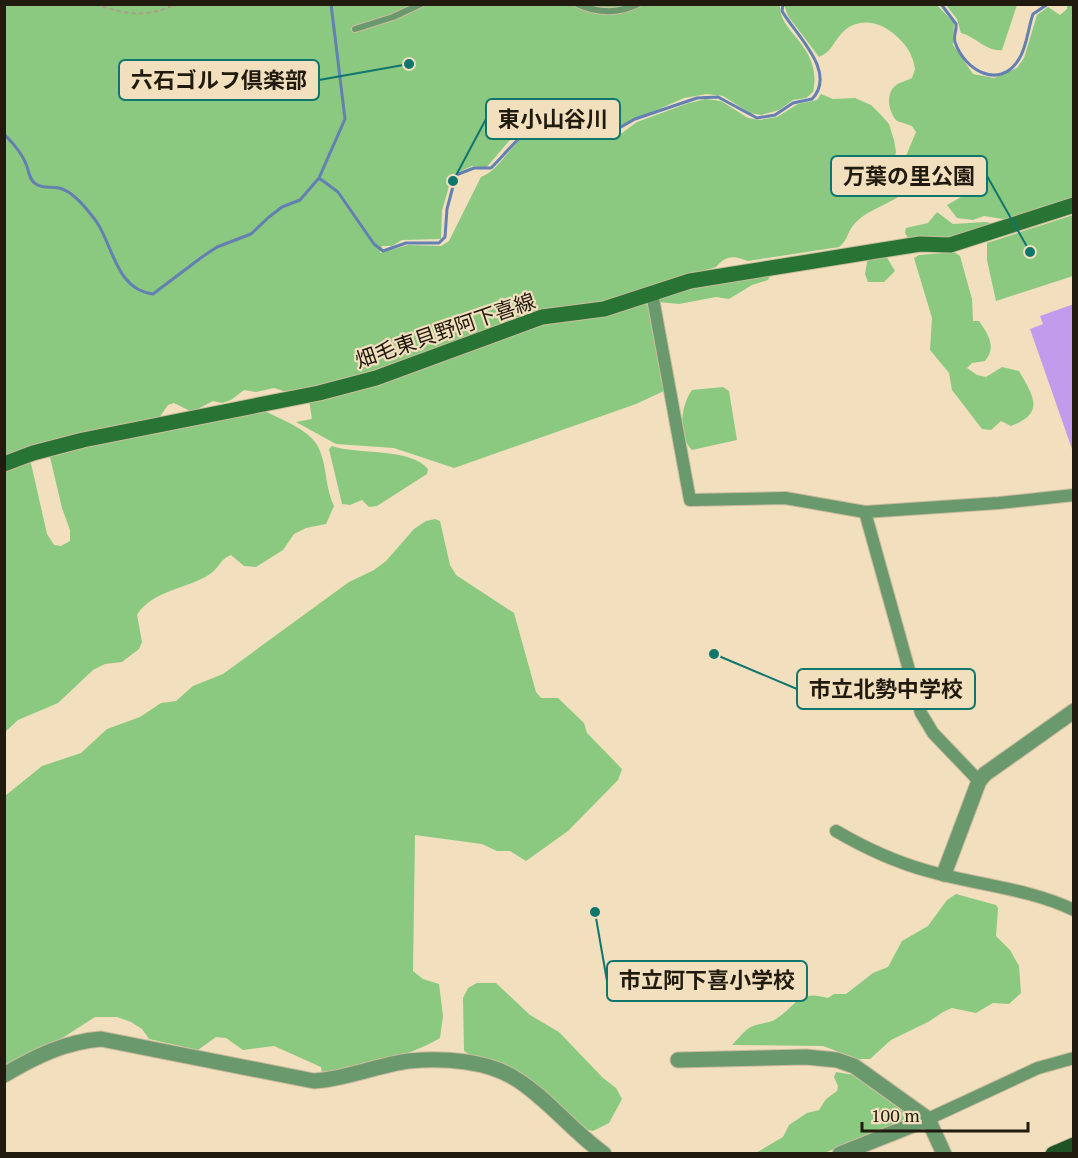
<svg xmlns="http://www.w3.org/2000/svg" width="1078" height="1158" viewBox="0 0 1078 1158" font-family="'PT Serif','Noto Sans JP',serif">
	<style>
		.green { fill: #8bc980 }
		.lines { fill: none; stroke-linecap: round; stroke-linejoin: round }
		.stream { stroke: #6480b2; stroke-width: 3 }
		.building { fill: #c29bec }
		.service-casing { stroke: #ccbc9e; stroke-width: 8 }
		.minor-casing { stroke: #ccbc9e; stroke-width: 14 }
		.tertiary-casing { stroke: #ccbc9e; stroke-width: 17 }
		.secondary-casing { stroke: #ccbc9e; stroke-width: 17 }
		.primary-casing { stroke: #ccbc9e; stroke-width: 17 }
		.path { stroke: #ac9e84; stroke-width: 2; stroke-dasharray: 4.5 3; stroke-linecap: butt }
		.service { stroke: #6a996e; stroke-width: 6 }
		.minor { stroke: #6a996e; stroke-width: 12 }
		.tertiary { stroke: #6a996e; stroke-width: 15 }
		.secondary { stroke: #277435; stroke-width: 15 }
		.primary { stroke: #1e5326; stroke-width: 15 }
		.labels { text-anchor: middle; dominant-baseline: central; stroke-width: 4.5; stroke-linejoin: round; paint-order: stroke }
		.street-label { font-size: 21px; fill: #211a0e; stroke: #f1dfbe }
		.leader { fill: none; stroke: #0f766e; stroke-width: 2 }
		.callout-dot { fill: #0f766e; stroke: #f1dfbe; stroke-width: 2 }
		.callout { fill: #f1dfbe; stroke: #0f766e; stroke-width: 2 }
		.callout-label { font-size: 22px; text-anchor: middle; font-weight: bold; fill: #211a0e }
	</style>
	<rect width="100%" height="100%" fill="#f1dfbe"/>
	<path class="green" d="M 5,5 L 780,5 C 778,33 823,46 813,92 L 806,98 L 793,100 L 779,110 L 761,115 L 750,113 L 723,96 L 707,94 L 684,98 L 614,129 L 565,118 L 540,120 L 509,141 L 486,168 L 472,166 L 452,175 L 442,211 L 441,239 L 402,240 L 392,246 L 382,246 L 380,253 L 408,245 L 441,246 L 449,241 L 481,177 C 505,169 517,124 556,121 C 577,120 595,132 615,134 L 622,133 L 637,122 L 689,103 L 706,99 L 721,101 L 748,118 L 759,120 L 777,117 L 798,104 L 817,100 L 821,94 L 833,99 L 855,98 L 871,105 L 881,115 L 889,124 L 894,140 L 896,152 L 891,173 L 895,180 L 902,183 L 902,194 C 887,206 864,210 852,227 C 847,234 847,241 839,247 L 748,261 C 734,256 727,254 716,267 L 602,301 L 567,306 L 341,381 L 290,393 L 274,388 L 256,392 L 244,390 L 231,400 L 222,403 L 213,401 L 192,412 L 174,403 L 168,405 L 159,418 L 31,446 L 5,456 Z
		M 784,5 L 937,5 L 954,23 L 953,45 L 973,74 L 994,78 L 1017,68 L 1024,58 L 1037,15 L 1048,7 L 1060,15 L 1067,9 L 1067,5 L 1073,5 L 1073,199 L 1009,220 L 984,216 L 973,220 L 957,218 L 947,205 L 961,197 C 956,191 957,186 955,180 C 946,159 919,172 904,175 L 900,170 L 916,132 L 912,126 L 897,121 C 889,113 885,95 895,86 C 899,82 907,81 912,78 L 915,69 C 913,54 905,43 894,34 C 877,19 852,17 838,38 C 831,47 830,52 819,57 L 788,16 Z
		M 946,5 L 1017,5 L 1002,50 C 987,52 976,37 961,33 L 957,19 Z
		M 937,212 L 953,224 L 985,222 L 998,224 L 963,237 L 910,241 L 905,233 L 906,228 L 928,223 Z
		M 1073,215 L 1073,276 L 996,301 L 987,260 L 987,243 Z
		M 954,252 L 960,256 L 972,299 L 973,321 L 979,321 C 988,334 997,347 985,361 L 972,363 L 967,368 L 977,375 L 986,377 L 1002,367 L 1019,371 C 1034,397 1045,413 1011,426 L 1001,421 L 991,430 L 982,429 L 952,390 L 949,373 L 930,350 L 932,318 L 914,258 L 919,255 Z
		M 886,256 L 895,271 L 884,282 L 868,282 L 865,274 L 868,257 Z
		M 772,273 L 768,280 L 752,285 L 729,299 L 716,297 L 679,304 L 658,302 L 662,295 Z
		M 644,302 L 650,308 L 664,391 L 636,404 L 454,468 L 394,448 L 336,444 L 296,422 L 312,419 L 309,400 L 545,322 Z
		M 723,387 L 729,391 L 737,440 L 692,450 C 677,435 681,405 692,390 Z
		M 263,410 C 281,420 313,430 320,451 C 327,468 325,487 334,506 L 326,524 L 306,528 L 294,534 L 283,550 L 256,567 L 244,566 L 231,555 C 221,558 219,568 210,574 C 188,589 152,590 137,615 L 142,642 L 139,649 L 122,662 L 105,664 L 93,670 L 58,703 L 18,720 L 5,732 L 5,471 L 30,459 L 47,534 L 54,545 L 61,546 L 70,541 L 70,530 L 62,508 L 50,457 L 56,453 Z
		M 332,446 C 357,455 410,447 428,469 L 427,474 L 377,506 L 369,507 L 362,500 L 350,505 L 342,504 L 329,449 Z
		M 435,519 L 440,521 L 450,565 L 456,575 L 514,613 L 536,692 L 541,698 L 558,698 L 584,723 L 587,733 L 622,769 L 618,780 L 568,831 L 526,861 L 510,851 L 497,851 L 482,844 L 415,835 L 413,971 L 423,979 L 439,984 L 443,1016 L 440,1038 C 405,1059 362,1065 322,1073 L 321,1067 L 274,1046 L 243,1050 L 226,1038 L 216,1037 L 198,1050 L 149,1039 L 142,1029 L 131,1022 L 117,1017 L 95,1017 L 64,1037 L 5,1066 L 5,796 L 42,766 L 81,753 L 107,729 L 140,717 L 161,703 L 176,701 L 193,686 L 223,674 L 349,582 L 374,570 L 386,561 L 414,529 L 426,521 Z
		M 956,894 L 996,905 L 998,908 L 996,936 L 1010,950 L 1019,966 L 1021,993 L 1009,1004 L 993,1003 L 976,1013 L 952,1008 L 943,1012 L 928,1022 L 891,1040 L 870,1059 L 858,1059 L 823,1046 L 732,1045 C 737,1040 743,1032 749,1028 C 757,1023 768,1024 776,1019 C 797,1005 798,989 828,998 L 834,994 L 846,994 L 873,973 L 888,967 L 902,941 L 928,926 L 947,900 Z
		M 477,983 L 496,983 L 530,1015 L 559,1032 L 603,1078 L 616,1088 L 622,1099 L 609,1123 L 593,1131 L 581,1128 L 464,1051 L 463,998 L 468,988 Z
		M 836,1072 L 854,1075 L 915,1114 L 914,1119 L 824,1153 L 754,1154 L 783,1137 L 789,1125 L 807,1113 L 819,1110 L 826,1099 L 837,1091 L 838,1086 L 834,1077 Z"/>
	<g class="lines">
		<path class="stream" d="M 941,4 L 956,24 C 957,30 953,36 955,42 C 964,70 1000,91 1019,59 C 1027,47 1028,28 1033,14 L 1048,4
			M 4,134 C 12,142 22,153 26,164 C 29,171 29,180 36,184 C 43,189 51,186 59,188 C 73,191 87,209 96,221 C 113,245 116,290 153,294 L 202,257 L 217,247 L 251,234 L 269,217 L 282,207 L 300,200 L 319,178 L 338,192 L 374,244 L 383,251 L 406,243 L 439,243 L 445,237 L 447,209 L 456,175 L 474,168 L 491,168 C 513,147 532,113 568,120 C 584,123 598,129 614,131 L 635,119 L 697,98 L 718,97 L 757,118 L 775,115 L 793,103 L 812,99 C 838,72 795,34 782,11 L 783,4
			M 319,178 L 345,119 L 331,4"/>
	</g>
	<path class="building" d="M 1074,304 L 1074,448 L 1072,449 L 1030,329 L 1043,324 L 1040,316 Z"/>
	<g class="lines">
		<defs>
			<path id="service" d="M 577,4 C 597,13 618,14 638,4
				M 355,29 L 393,17 L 421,4"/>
			<path id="minor" d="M 652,293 L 690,500 L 785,498 L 865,512 L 999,503 L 1074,495
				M 865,512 L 921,713 L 933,733 L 979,781
				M 836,831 C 865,848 895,862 928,871 C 977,885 1027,888 1074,910
				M 928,1119 L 1038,1068 L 1074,1058"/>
			<path id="tertiary" d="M 944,874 L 979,781 L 985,774 L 1074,711
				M 678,1060 L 806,1057 L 837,1060 L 854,1066 L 928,1119 L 944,1154
				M 4,1075 C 36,1056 65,1042 101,1039 L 314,1081 C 347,1079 377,1065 409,1061 C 443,1058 487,1060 516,1079 C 548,1099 572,1131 604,1154
				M 840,1154 L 928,1119"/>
			<path id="secondary" d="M 4,464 L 33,453 L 83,440 L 319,393 L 376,378 L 542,317 L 604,309 L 690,281 L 920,244 L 950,245 L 1074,205"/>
			<path id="primary" d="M 1053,1154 L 1074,1145"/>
		</defs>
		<use href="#service" class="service-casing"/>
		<use href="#minor" class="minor-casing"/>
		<use href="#tertiary" class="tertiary-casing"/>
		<use href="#secondary" class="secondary-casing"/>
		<use href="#primary" class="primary-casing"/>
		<path class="path" d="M 95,4 C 124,14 148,19 175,4"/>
		<use href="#service" class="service"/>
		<use href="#minor" class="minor"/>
		<use href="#tertiary" class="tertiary"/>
		<use href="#secondary" class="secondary"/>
		<use href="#primary" class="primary"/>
	</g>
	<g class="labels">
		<g class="street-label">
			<text transform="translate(445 330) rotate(-19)">畑毛東貝野阿下喜線</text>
		</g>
	</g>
	<path class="leader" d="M409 64L319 80M453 181L486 119M1030 252L987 176M714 654L797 689M595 912L607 981"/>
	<g class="callout-dot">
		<circle cx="409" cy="64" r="6"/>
		<circle cx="453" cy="181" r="6"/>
		<circle cx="1030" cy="252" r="6"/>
		<circle cx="714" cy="654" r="6"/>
		<circle cx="595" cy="912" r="6"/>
	</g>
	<g class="callout">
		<rect x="119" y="60" width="200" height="40" rx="6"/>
		<rect x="486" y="99" width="134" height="40" rx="6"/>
		<rect x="831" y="156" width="156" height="40" rx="6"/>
		<rect x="797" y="669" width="178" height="40" rx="6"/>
		<rect x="607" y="961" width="200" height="40" rx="6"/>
	</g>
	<g class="callout-label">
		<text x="219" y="88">六石ゴルフ倶楽部</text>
		<text x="553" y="127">東小山谷川</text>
		<text x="909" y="184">万葉の里公園</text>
		<text x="886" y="697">市立北勢中学校</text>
		<text x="707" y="988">市立阿下喜小学校</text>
	</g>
	<rect width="1078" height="1158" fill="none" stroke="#211a0e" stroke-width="12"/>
	<path d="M862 1122v9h166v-9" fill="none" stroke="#211a0e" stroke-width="3"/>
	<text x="871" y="1122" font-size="18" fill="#211a0e" stroke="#f1dfbe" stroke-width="4.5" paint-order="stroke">100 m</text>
</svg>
